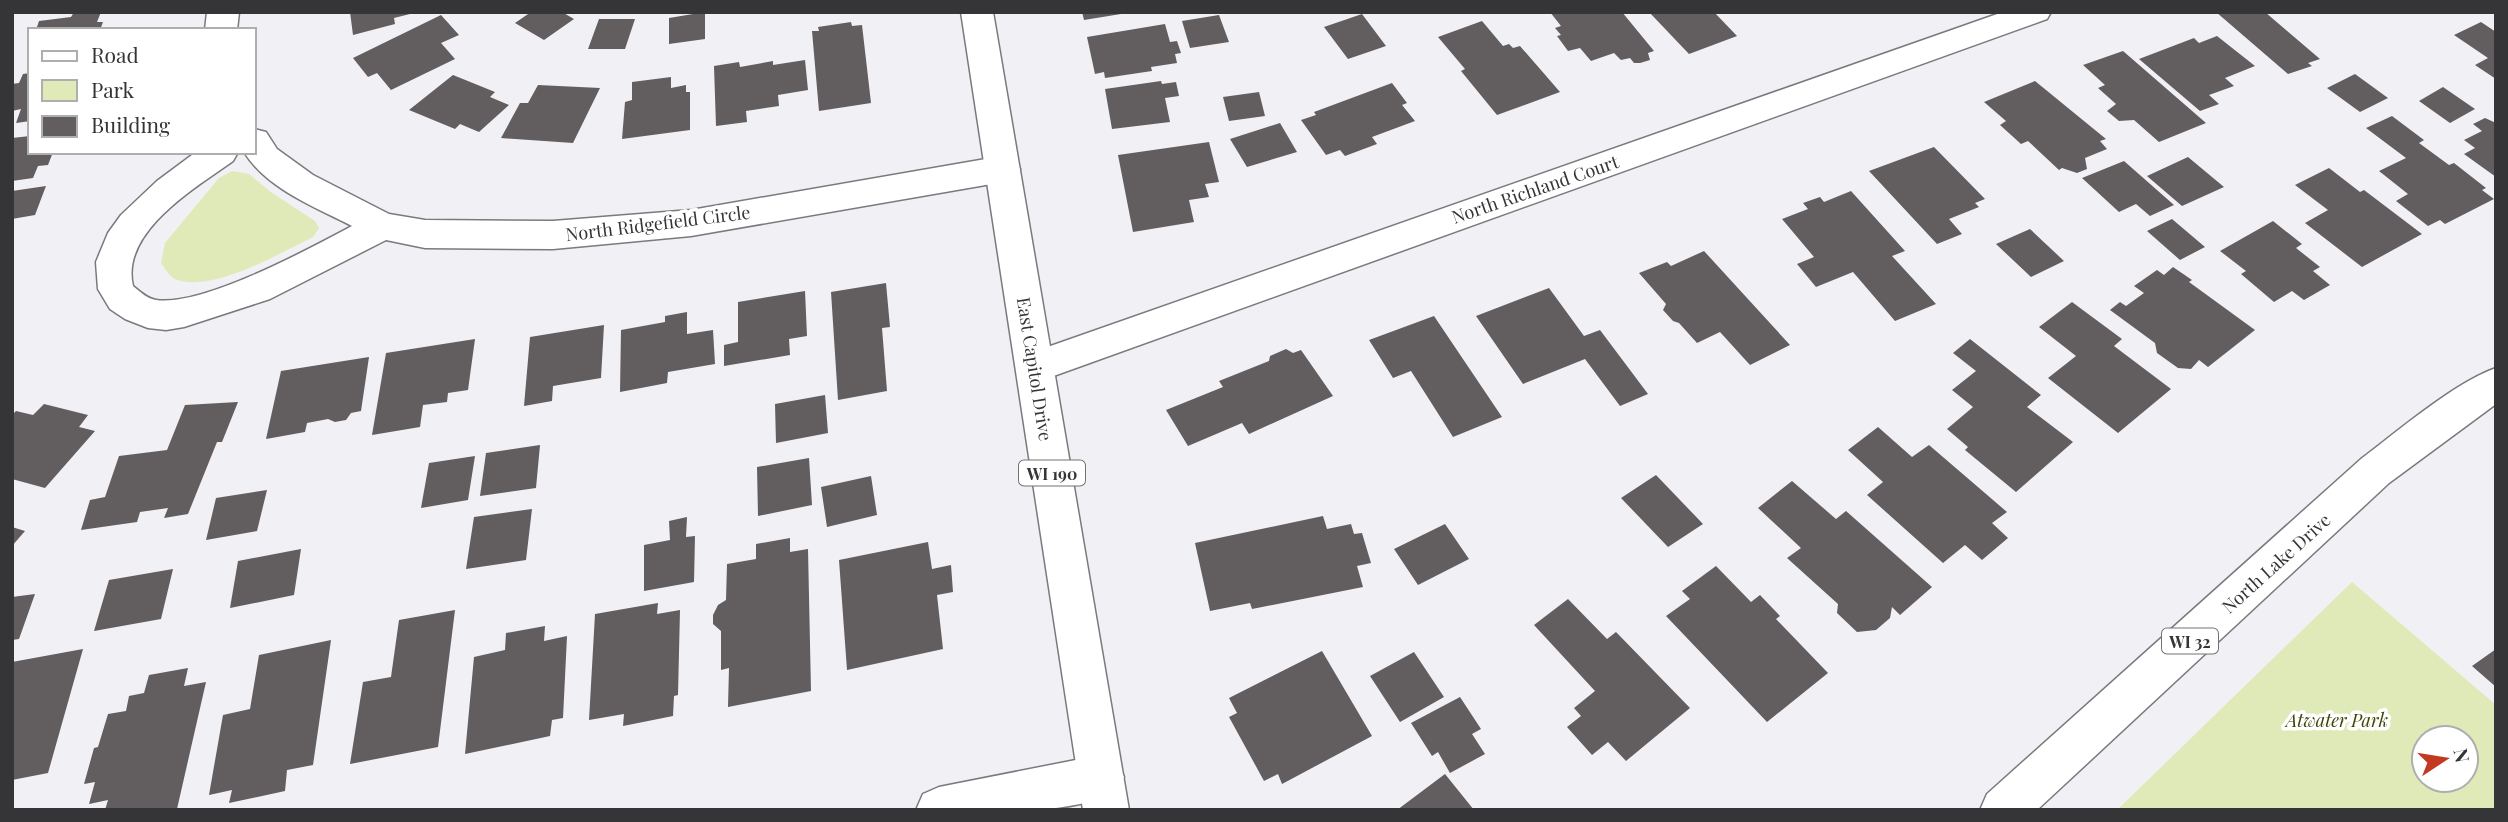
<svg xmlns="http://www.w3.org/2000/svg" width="2508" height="822" viewBox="0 0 2508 822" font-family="'Playfair Display',serif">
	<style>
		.green { fill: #e0e9b8; fill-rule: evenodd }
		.building { fill: #625d5f }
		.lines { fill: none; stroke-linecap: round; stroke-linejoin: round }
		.minor-casing { stroke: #7a797d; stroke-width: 3 }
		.primary-casing { stroke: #7a797d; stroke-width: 3 }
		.minor { fill: #fff; fill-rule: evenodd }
		.primary { fill: #fff; fill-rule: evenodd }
		.labels { text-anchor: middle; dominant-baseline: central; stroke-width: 7; stroke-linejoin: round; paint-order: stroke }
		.shield { fill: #fff; stroke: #727273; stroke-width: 2 }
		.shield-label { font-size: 16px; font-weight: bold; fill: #353537 }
		.street-label { font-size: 18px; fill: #353537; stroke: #fff }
		.park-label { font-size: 18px; font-style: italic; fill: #3f4603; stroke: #fff }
	</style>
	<rect width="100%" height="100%" fill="#f1f0f4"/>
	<path class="green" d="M 232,171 L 249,174 L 272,193 L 315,221 L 319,228 L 313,237 C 280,253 211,294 175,279 C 169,276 165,268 161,263 L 165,243 L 219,178 Z
		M 2352,582 L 2496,705 L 2496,810 L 2117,810 ZM 2424,738 L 2466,738 L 2466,780 L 2424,780 Z"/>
	<path class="building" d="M 74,12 L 101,12 L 97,22 L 103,22 L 100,30 L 36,30 L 39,21 L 71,17 Z
		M 350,12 L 414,12 L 414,13 L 394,18 L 395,24 L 353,35 Z
		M 531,12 L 562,12 L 574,19 L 544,40 L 515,23 Z
		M 705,12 L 705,39 L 669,44 L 669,18 Z
		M 1082,12 L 1121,12 L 1121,14 L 1084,20 Z
		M 1550,12 L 1622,12 L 1654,51 L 1648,53 L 1650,60 L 1640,63 L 1634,63 L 1630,58 L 1621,60 L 1614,53 L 1591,61 L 1580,48 L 1568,51 L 1557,36 L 1561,35 L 1555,28 L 1561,26 Z
		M 1649,12 L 1714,12 L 1737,36 L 1689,54 Z
		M 2216,12 L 2265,12 L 2320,59 L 2308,63 L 2312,66 L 2288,74 Z
		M 1362,14 L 1386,46 L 1348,59 L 1324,27 Z
		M 441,15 L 459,35 L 441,43 L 455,59 L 391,90 L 377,73 L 368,77 L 353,58 Z
		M 1219,15 L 1229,42 L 1190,48 L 1182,21 Z
		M 599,19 L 635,19 L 625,49 L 588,49 Z
		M 1482,21 L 1503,46 L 1509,44 L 1513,48 L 1520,46 L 1560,92 L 1497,115 L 1461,71 L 1465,69 L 1438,37 Z
		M 851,22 L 852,26 L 862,25 L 871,103 L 819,111 L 812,31 L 819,31 L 818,27 Z
		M 2481,22 L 2496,32 L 2496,79 L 2475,65 L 2488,58 L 2454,35 Z
		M 1165,24 L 1170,42 L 1177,41 L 1181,53 L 1175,54 L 1177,63 L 1151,67 L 1152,71 L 1105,78 L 1104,72 L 1095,74 L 1087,37 Z
		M 2217,36 L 2255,66 L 2225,78 L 2234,86 L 2209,95 L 2219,104 L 2200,111 L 2139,59 L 2194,38 L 2199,43 Z
		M 2123,51 L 2206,123 L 2159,142 L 2134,120 L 2119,121 L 2107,111 L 2116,104 L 2098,88 L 2105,85 L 2083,65 Z
		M 805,60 L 808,90 L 778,95 L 779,106 L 746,111 L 747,122 L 716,126 L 714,66 L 739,62 L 740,67 L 773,61 L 773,65 Z
		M 30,73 L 30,121 L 16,123 L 21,109 L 12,111 L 12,84 L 19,83 L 23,74 Z
		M 2355,74 L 2388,98 L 2360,112 L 2327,88 Z
		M 453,75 L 495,92 L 490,97 L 509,105 L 479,132 L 460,124 L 455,129 L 409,110 Z
		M 671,77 L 671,88 L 686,85 L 686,92 L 690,92 L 690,130 L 622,139 L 625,102 L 632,100 L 632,82 Z
		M 1161,81 L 1162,84 L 1176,82 L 1179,96 L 1165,98 L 1170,122 L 1112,129 L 1105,89 Z
		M 2035,81 L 2106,139 L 2100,141 L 2107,149 L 2085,158 L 2087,169 L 2077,173 L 2062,168 L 2059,170 L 2028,141 L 2021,144 L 2000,125 L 2006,121 L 1984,102 Z
		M 1392,83 L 1407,103 L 1402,105 L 1415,121 L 1372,137 L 1377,144 L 1345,156 L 1340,150 L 1326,155 L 1301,120 L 1316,115 L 1314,112 Z
		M 538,85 L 600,88 L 573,143 L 501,138 L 520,103 L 528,103 Z
		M 2443,87 L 2475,109 L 2450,123 L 2419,101 Z
		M 1259,92 L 1265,116 L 1229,121 L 1223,97 Z
		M 2392,116 L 2424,140 L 2419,143 L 2449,165 L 2454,163 L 2486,188 L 2482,190 L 2494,199 L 2445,224 L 2440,220 L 2428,226 L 2396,201 L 2408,194 L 2379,171 L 2406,158 L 2366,128 Z
		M 2485,118 L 2496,123 L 2496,177 L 2464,154 L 2475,148 L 2464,140 L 2482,131 L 2473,124 Z
		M 1280,123 L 1297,152 L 1247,167 L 1230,139 Z
		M 30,136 L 30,152 L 53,152 L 48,165 L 38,166 L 33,178 L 12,181 L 12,138 Z
		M 1209,142 L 1219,182 L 1205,184 L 1209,197 L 1189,200 L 1194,222 L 1133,232 L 1118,155 Z
		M 1934,147 L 1985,199 L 1975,203 L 1979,207 L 1949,219 L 1962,234 L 1937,244 L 1869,171 Z
		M 2188,157 L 2224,187 L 2182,206 L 2147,176 Z
		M 2124,161 L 2174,205 L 2150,216 L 2136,204 L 2119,212 L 2082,178 Z
		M 2329,168 L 2360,192 L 2364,190 L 2422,234 L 2362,267 L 2305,223 L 2328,210 L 2295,185 Z
		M 46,186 L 35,215 L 12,219 L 12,191 Z
		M 1851,191 L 1905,251 L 1892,256 L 1936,304 L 1895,321 L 1853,272 L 1816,287 L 1797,264 L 1814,257 L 1782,219 L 1808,209 L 1803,203 L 1820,197 L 1824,202 Z
		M 2172,219 L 2205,247 L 2180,260 L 2147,231 Z
		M 2273,221 L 2302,244 L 2296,248 L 2320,267 L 2313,271 L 2330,285 L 2304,300 L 2292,291 L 2274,302 L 2241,274 L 2246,271 L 2220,251 Z
		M 2030,229 L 2064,261 L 2031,277 L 1996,244 Z
		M 1704,251 L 1790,345 L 1750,365 L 1720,332 L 1697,343 L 1679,323 L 1673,321 L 1663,310 L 1666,304 L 1639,273 L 1667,262 L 1671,266 Z
		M 2173,267 L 2192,280 L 2189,282 L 2255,330 L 2208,367 L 2199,360 L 2191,369 L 2178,368 L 2157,353 L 2155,343 L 2110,310 L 2120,302 L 2126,306 L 2144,293 L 2134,286 L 2157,270 L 2164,275 Z
		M 886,283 L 890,327 L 882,328 L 887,391 L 838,400 L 831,292 Z
		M 1549,288 L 1584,336 L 1600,330 L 1648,394 L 1620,406 L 1585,359 L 1523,384 L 1476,316 Z
		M 805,291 L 807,336 L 789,339 L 790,355 L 724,366 L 724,345 L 738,342 L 738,302 Z
		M 2072,302 L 2122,339 L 2114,346 L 2171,389 L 2118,433 L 2048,378 L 2076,356 L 2039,327 Z
		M 687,312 L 687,334 L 713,330 L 715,364 L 668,372 L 667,383 L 620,392 L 621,330 L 665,322 L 665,316 Z
		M 1434,316 L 1502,417 L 1453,437 L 1411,371 L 1393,378 L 1369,340 Z
		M 604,325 L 601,378 L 553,386 L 552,401 L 524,406 L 530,337 Z
		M 475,339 L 468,390 L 448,393 L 447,402 L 423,405 L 420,427 L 372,435 L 386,353 Z
		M 1970,339 L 2041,395 L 2027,407 L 2073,442 L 2016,492 L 1965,450 L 1968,447 L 1947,429 L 1973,407 L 1952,390 L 1976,371 L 1953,353 Z
		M 1286,349 L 1293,353 L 1301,350 L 1333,396 L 1249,434 L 1242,423 L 1188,446 L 1166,410 L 1223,387 L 1219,381 L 1269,361 L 1270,356 Z
		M 369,357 L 361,411 L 351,413 L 346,420 L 335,422 L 328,419 L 307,423 L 305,432 L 266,439 L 281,371 Z
		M 825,395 L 828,433 L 776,443 L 775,404 Z
		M 238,402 L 222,442 L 217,442 L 188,514 L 164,518 L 168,508 L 140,512 L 137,522 L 81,530 L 90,500 L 105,497 L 119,456 L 167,450 L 185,405 Z
		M 44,404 L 88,415 L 79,427 L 95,431 L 45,488 L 12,479 L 12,415 L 16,411 L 33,415 Z
		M 1878,427 L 1912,457 L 1929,445 L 2007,512 L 1992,523 L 2008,538 L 1982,560 L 1965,545 L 1943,563 L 1867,495 L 1883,482 L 1848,450 Z
		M 540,445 L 536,488 L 480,496 L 486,453 Z
		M 475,456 L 468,500 L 421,508 L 429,463 Z
		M 809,458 L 812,505 L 758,516 L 757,467 Z
		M 1656,475 L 1703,524 L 1668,547 L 1621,498 Z
		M 871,476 L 877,515 L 827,527 L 821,487 Z
		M 1792,481 L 1836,519 L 1846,511 L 1932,587 L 1900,615 L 1892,607 L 1890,618 L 1876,630 L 1857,632 L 1837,613 L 1838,604 L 1787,558 L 1801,548 L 1758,508 Z
		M 267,490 L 257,531 L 206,540 L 216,498 Z
		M 532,509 L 526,560 L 466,569 L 474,517 Z
		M 1323,516 L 1327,529 L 1351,524 L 1354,534 L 1362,533 L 1371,563 L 1357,566 L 1363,587 L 1252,609 L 1250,603 L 1210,611 L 1195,543 Z
		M 687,517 L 686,537 L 695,536 L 694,582 L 644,591 L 644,545 L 670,540 L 669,521 Z
		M 1445,524 L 1469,559 L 1418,585 L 1394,549 Z
		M 12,527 L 25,531 L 12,546 Z
		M 790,538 L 790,552 L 808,549 L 811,691 L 728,707 L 729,668 L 721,670 L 721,631 L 713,624 L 713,615 L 718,605 L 726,600 L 727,564 L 756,559 L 756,544 Z
		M 928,542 L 932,569 L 951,565 L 953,592 L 937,595 L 943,649 L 847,670 L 839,560 Z
		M 301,549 L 294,595 L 230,608 L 238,561 Z
		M 1716,566 L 1751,602 L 1760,595 L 1780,616 L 1776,619 L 1828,673 L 1767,722 L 1666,616 L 1690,599 L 1682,591 Z
		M 173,569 L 161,619 L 94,631 L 109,580 Z
		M 35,594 L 19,639 L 12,640 L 12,597 Z
		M 1568,599 L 1607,639 L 1616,632 L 1690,708 L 1626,761 L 1608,742 L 1592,755 L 1567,727 L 1581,716 L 1574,708 L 1595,691 L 1534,625 Z
		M 658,603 L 657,614 L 680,610 L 678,695 L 674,696 L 673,716 L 623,726 L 624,714 L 589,720 L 595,614 Z
		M 455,610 L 438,747 L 350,764 L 363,682 L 391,677 L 399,620 Z
		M 545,626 L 544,641 L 567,636 L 563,718 L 552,720 L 550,736 L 465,754 L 474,657 L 505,650 L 506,633 Z
		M 331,640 L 313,765 L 287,770 L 285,791 L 229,803 L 232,790 L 209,795 L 223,715 L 250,709 L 259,655 Z
		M 83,649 L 48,773 L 12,780 L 12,662 Z
		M 2496,649 L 2496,687 L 2472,666 Z
		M 1322,651 L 1372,736 L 1282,784 L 1278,774 L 1264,781 L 1229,717 L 1237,713 L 1229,698 Z
		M 1414,652 L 1444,697 L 1400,722 L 1370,676 Z
		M 188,668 L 184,686 L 206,682 L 177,809 L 105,810 L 108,800 L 89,804 L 95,782 L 84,784 L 94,748 L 98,747 L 108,714 L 126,711 L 129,696 L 144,693 L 149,675 Z
		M 1460,697 L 1481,729 L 1472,734 L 1485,754 L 1450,773 L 1438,752 L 1432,756 L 1411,723 Z
		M 1445,774 L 1474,810 L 1397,810 Z"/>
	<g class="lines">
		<defs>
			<path id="minor" d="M 207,12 L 239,12 L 237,30 L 205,30 Z
				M 2003,12 L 2051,12 L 2047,19 L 1048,378 L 1035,382 L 1022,378 L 1016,367 L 1022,356 Z
				M 254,129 L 266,132 L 277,149 L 313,175 L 389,214 L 425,220 L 553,221 L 691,210 L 1003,156 L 1015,160 L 1020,169 L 1015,178 L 1003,182 L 691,236 L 553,249 L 425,248 L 386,240 L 270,299 L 184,327 L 166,330 L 148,328 L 125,319 L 110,309 L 98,289 L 96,262 L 108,233 L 121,215 L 157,181 L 196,152 L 238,152 L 233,161 C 195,188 120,232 133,286 C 140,292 148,299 156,300 C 202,307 309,249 352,226 C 315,207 267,189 244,152 L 254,152 Z
				M 1101,755 L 1117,761 L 1124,777 L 1117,793 C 1054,818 982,810 916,810 L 923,794 L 939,787 Z"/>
			<path id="primary" d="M 961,12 L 993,12 L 1129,810 L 1083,810 Z
				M 2496,368 L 2496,404 L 2389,483 L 2037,810 L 1980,810 L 1987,794 L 2361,459 C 2398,431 2454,383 2496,368 Z"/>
		</defs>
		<use href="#minor" class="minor-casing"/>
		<use href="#primary" class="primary-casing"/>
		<use href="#minor" class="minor"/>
		<use href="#primary" class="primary"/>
	</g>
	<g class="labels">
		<g class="shield">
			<rect x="1019" y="460.5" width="66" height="25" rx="5"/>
			<rect x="2162" y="628.5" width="56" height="25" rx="5"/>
		</g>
		<g class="shield-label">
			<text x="1052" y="473">WI 190</text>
			<text x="2190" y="641">WI 32</text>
		</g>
		<g class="street-label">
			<text transform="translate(1535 189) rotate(-19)">North Richland Court</text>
			<text transform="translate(658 223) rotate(-7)">North Ridgefield Circle</text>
			<text transform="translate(1035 369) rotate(81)">East Capitol Drive</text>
			<text transform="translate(2276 563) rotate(-42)">North Lake Drive</text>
		</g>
		<g class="park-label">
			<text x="2337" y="720">Atwater Park</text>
		</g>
	</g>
	<rect width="2508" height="822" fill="none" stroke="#353537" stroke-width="28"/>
	<rect x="28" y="28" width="228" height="126" fill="#ffffff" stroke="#aeaeaf" stroke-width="2"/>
	<rect x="42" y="51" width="35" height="10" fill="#ffffff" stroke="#aeaeaf" stroke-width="2"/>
	<text x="91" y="63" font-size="21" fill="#353537">Road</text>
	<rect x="42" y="80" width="35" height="21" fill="#e0e9b8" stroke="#aeaeaf" stroke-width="2"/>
	<text x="91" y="98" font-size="21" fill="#353537">Park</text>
	<rect x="42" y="116" width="35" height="21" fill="#625d5f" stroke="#aeaeaf" stroke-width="2"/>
	<text x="91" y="133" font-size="21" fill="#353537">Building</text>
	<g transform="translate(2445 759) rotate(78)"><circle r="33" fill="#ffffff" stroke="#aeaeaf" stroke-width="2"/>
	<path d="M0-5L12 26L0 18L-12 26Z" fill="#c33821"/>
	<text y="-10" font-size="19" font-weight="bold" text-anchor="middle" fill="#353537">N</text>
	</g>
</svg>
